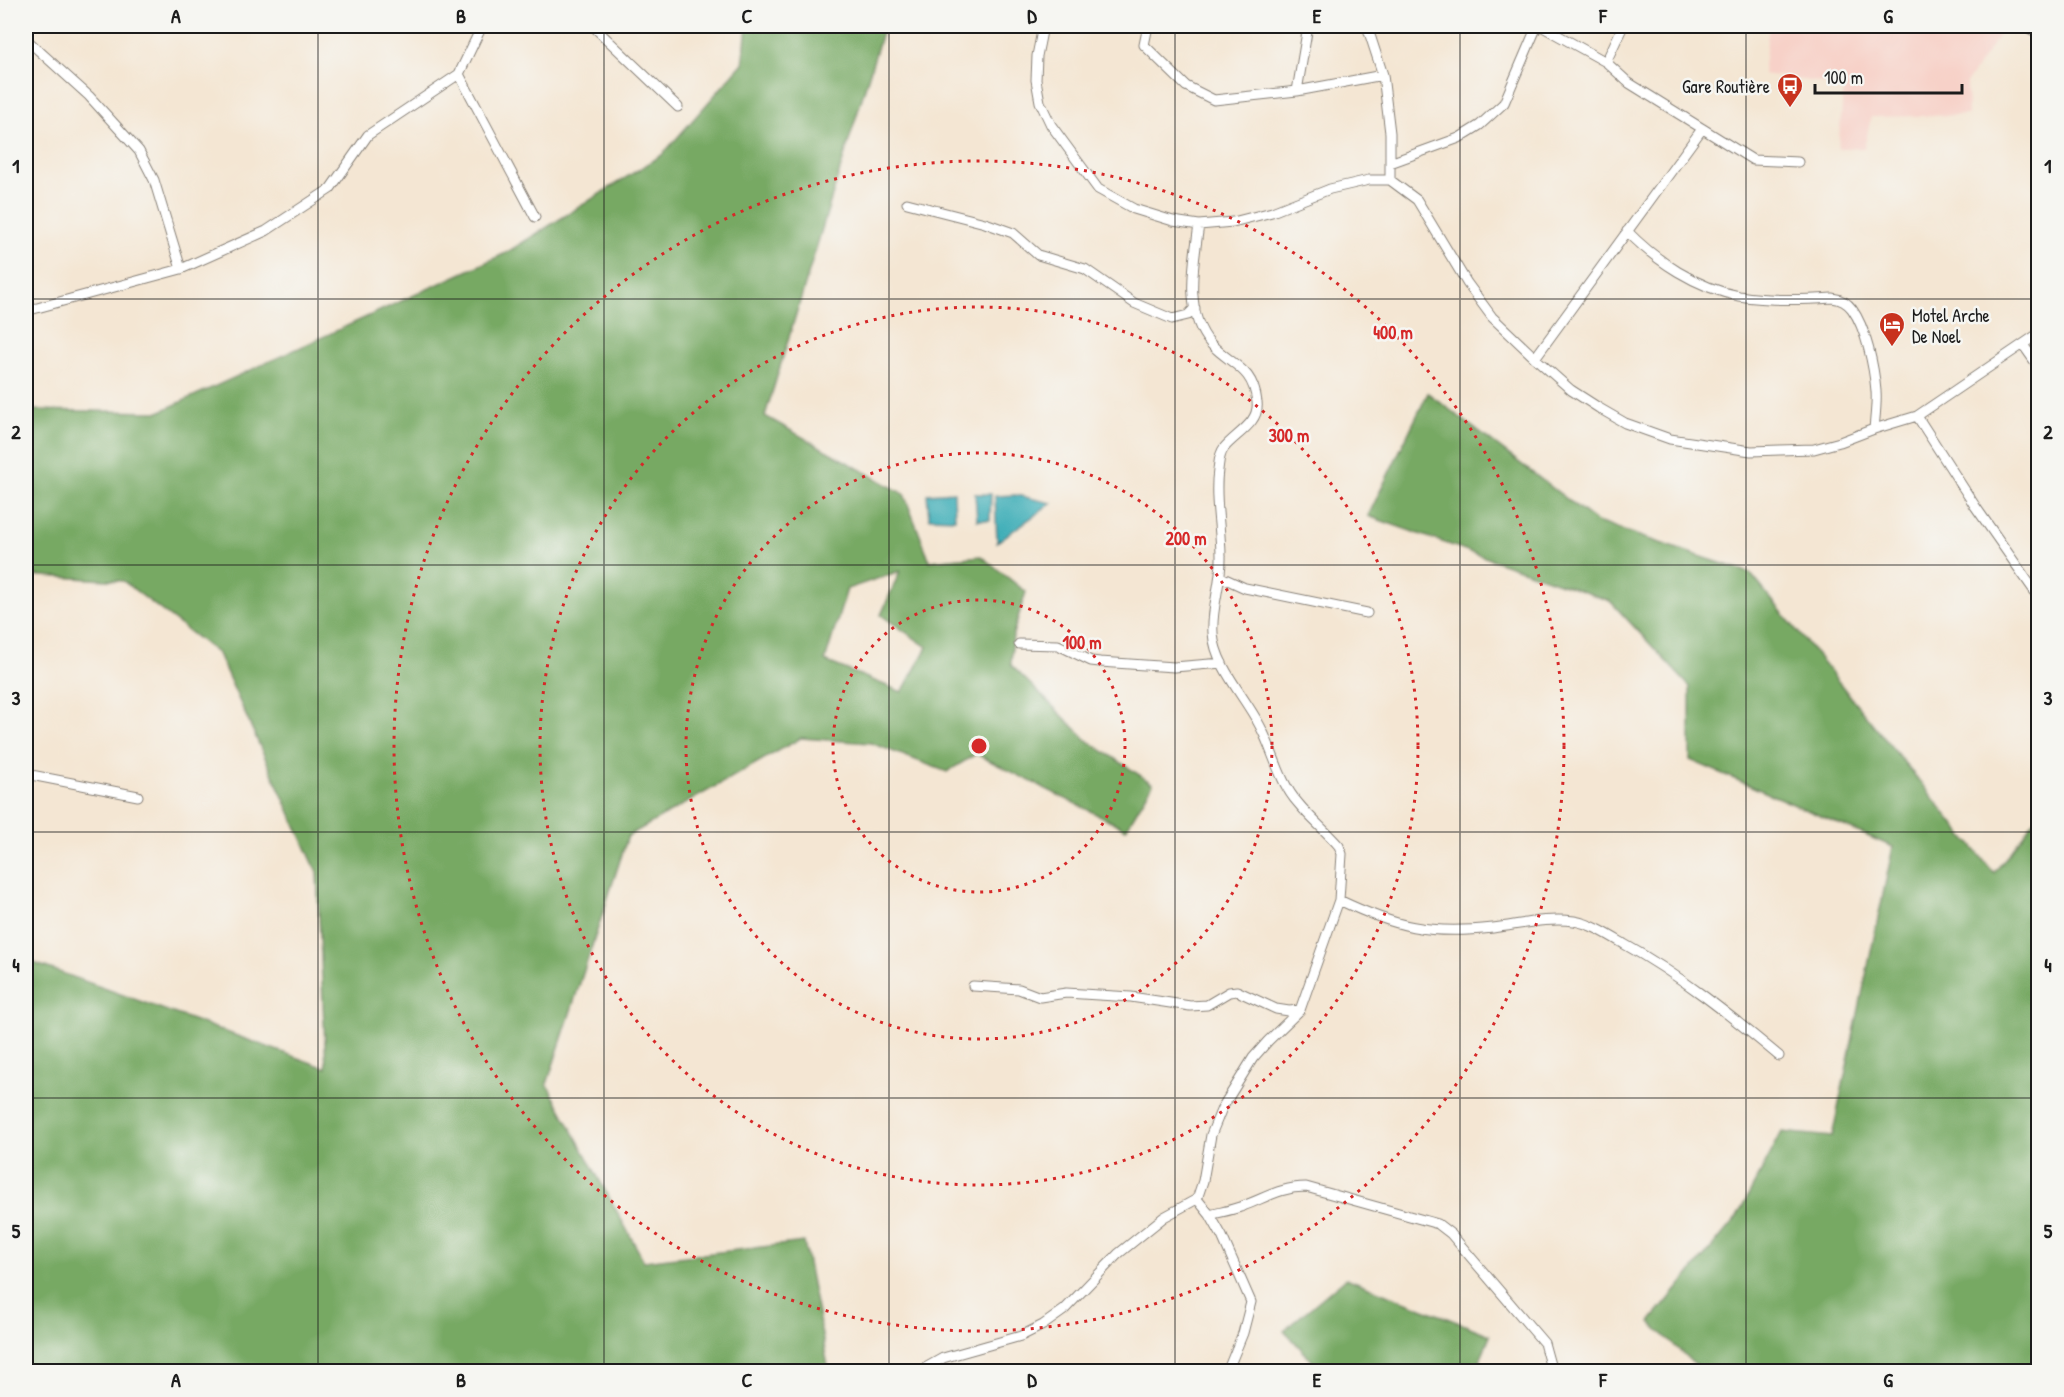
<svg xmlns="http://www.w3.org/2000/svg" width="2064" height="1397" viewBox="0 0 2064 1397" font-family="'Patrick Hand',sans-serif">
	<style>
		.built { fill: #f7d1c8 }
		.forest { fill: #77a964; stroke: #4a6240; stroke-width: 1.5; fill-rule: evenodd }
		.water { fill: #3cadb7; stroke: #2c646a; stroke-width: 1.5 }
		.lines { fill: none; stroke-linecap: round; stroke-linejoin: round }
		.minor-casing { stroke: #888178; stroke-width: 11 }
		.highway-casing { stroke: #888178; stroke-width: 16 }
		.minor { stroke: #fff; stroke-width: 9 }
		.highway { stroke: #fff; stroke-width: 14 }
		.grid { fill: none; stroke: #1c1c1c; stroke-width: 1.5; stroke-opacity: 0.55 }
		.ring { fill: none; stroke: #d62828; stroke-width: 3; stroke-dasharray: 3 6 }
		.labels { text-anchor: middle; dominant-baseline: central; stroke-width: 5; stroke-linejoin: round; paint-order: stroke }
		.poi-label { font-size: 18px; fill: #1c1c1c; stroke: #f6f6f2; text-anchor: end }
		.centre { fill: #d62828; stroke: #f6f6f2; stroke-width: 3 }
		.ring-label { font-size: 18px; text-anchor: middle; font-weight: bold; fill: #d62828; stroke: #f6f6f2; stroke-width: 5; stroke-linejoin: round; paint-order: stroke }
		.neatline { fill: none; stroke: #1c1c1c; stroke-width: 2 }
		.grid-label { font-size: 20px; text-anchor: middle; font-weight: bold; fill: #1c1c1c }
	</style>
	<rect width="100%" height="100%" fill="#f6f6f2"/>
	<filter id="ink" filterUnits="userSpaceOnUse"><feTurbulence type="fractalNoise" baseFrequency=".0167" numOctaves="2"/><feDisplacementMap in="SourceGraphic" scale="12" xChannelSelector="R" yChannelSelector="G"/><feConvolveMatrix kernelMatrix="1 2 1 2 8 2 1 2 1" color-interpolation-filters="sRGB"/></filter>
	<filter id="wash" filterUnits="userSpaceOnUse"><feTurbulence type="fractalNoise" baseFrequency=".008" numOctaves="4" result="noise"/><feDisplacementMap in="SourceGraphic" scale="24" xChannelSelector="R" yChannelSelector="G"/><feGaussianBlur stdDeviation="1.35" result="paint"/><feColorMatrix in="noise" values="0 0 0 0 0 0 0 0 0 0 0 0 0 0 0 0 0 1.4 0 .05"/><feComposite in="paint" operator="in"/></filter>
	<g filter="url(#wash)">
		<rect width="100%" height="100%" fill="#f4e6d3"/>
		<path class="built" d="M 1769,26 L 2005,26 L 1967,82 L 1968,115 L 1871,117 L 1864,148 L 1838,148 L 1844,86 L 1763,74 Z"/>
		<path class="forest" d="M 747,26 L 884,26 L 765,416 L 904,494 L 930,561 L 981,556 L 1026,592 L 1013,634 L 1011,665 L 1087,740 L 1153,784 L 1126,829 L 976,754 L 947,772 L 871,743 L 801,738 L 628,836 L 547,1084 L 644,1261 L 804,1242 L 829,1371 L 26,1371 L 26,960 L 326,1068 L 317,872 L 218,654 L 123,581 L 26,575 L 26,410 L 159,412 L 506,253 L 662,155 L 743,63 ZM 900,571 L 881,615 L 927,647 L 902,692 L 825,661 L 847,589 Z
			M 1428,393 L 1597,522 L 1750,573 L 1994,873 L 2038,816 L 2038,1371 L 1701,1371 L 1650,1322 L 1737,1217 L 1782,1132 L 1832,1137 L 1893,847 L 1690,760 L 1690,687 L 1610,601 L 1368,516 Z
			M 1346,1278 L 1490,1335 L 1476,1371 L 1313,1371 L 1314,1363 L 1284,1330 Z"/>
		<path class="water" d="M 954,492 L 955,519 L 929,518 L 927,494 Z
			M 975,494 L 991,494 L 990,520 L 977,520 Z
			M 1016,495 L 1052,503 L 997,542 L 995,496 Z"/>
	</g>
	<g filter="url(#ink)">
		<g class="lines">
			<defs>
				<path id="minor" d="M 593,26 L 678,107
					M 1043,26 L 1037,56 L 1036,80 L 1040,102 L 1051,125 L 1098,189 L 1134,209 L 1173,221 L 1199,225 L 1233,222 L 1272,212 L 1330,189 L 1369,180 L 1390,180 L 1417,200 L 1467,283 L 1492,317 L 1535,358 L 1571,390 L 1599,408 L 1625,423 L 1670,439 L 1751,451 L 1814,449 L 1840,442 L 1874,429 L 1917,416 L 2038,334
					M 1148,26 L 1144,45 L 1186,86 L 1214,100 L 1297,91 L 1383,75
					M 1367,26 L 1383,75 L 1390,133 L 1390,180
					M 1541,26 L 1606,62 L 1629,83 L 1753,160 L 1798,162
					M 26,39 L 89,96 L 139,151 L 154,180 L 181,269
					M 1606,62 L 1623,26
					M 459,74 L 535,217
					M 1297,91 L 1308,26
					M 1390,163 L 1459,138 L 1480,125 L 1504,103 L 1537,26
					M 907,203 L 985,223 L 1013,233 L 1038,255 L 1085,269 L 1134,303 L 1172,319 L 1188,315 L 1195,308
					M 1199,225 C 1194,262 1183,313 1211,344 C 1232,366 1253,367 1257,402 C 1260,423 1235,434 1224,448 C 1219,454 1219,463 1218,470 C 1214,498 1221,528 1221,556 C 1222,582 1211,608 1213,633 C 1215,667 1248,700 1262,730 C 1274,754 1280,783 1298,803 C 1310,818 1326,831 1339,846 L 1342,854 L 1339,900 L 1300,1010 L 1268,1041 L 1253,1058 L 1222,1108 L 1211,1135 L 1203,1181 L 1197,1199 L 1210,1215 L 1222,1236 L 1251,1302 L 1243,1333 L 1227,1372
					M 1627,231 C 1656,261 1697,288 1739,296 C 1769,301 1802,300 1832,298 C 1840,299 1847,302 1852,309 C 1866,328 1874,367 1876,391 C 1877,403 1875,417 1874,429
					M 26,311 L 181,269 L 266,231 L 330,189 L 368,135 L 459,74 L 482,26
					M 2024,346 L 2038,366
					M 1535,358 L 1702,129
					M 1917,416 L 1975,506 L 2038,596
					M 1221,577 L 1245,588 L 1367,613
					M 1019,644 L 1058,645 L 1091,661 L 1100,662 L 1174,667 L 1222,663
					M 26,774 L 138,796
					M 1339,900 C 1396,927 1428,935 1493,928 C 1519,925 1547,917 1574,921 C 1592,924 1609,935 1624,944 C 1680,975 1730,1015 1779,1056
					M 973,986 L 1019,989 L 1040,997 L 1066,993 L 1131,997 L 1190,1006 L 1207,1005 L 1229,992 L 1237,991 L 1276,1009 L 1289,1011 L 1300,1010
					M 1210,1215 C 1221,1212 1232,1210 1243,1206 C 1265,1198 1281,1187 1306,1187 L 1438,1224 L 1451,1234 L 1544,1343 L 1552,1372
					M 918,1372 L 943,1358 L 1021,1336 L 1043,1325 L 1064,1310 L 1118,1254 L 1164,1217 L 1197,1199"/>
				<path id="highway" d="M 2030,26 L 2038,30"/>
			</defs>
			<use href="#minor" class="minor-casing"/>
			<use href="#highway" class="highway-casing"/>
			<use href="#minor" class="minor"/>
			<use href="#highway" class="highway"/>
		</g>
	</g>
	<path class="grid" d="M 318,26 L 318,1372M 604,26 L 604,1372M 889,26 L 889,1372M 1175,26 L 1175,1372M 1460,26 L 1460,1372M 1746,26 L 1746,1372M 26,299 L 2038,299M 26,565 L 2038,565M 26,832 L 2038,832M 26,1098 L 2038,1098"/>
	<g class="ring">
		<circle cx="979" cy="746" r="146"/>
		<circle cx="979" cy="746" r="293"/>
		<circle cx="979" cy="746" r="439"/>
		<circle cx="979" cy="746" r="585"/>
	</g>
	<defs>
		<symbol id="bus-pin" viewBox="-11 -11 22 30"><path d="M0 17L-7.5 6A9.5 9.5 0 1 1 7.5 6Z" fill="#c8321e" stroke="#f6f6f2"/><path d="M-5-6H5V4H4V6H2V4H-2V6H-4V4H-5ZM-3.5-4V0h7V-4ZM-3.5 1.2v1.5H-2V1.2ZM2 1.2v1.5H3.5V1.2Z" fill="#fff"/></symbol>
		<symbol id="hotel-pin" viewBox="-11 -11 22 30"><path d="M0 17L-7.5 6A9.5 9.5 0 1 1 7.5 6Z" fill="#c8321e" stroke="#f6f6f2"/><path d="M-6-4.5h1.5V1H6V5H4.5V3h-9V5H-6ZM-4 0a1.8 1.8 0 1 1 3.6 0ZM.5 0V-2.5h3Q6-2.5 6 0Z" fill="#fff"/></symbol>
	</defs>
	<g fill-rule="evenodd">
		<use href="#bus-pin" x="1775" y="71" width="30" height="40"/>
		<use href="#hotel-pin" x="1877" y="310" width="30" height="40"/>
	</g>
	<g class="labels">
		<g class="poi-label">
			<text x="1770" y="86">Gare Routière</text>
			<text x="1912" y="315" text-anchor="start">Motel Arche<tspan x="1912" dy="21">De Noel</tspan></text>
		</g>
	</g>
	<circle cx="979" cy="746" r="9" class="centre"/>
	<g class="ring-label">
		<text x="1393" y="339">400 m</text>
		<text x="1289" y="442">300 m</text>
		<text x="1186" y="545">200 m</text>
		<text x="1082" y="649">100 m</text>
	</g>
	<rect width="2064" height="1397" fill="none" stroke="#f6f6f2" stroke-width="66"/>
	<path d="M1815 84v9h147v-9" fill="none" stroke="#1c1c1c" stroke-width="3"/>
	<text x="1824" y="84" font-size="18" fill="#1c1c1c" stroke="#f6f6f2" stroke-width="4.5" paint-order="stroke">100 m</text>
	<rect x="33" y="33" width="1998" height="1331" class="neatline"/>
	<g class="grid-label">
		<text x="176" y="23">A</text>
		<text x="461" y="23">B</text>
		<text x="747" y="23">C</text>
		<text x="1032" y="23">D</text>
		<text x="1317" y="23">E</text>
		<text x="1603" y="23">F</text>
		<text x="1888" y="23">G</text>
		<text x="16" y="173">1</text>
		<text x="2048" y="173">1</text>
		<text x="16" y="439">2</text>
		<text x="2048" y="439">2</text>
		<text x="16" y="705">3</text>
		<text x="2048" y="705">3</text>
		<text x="16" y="972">4</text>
		<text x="2048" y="972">4</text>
		<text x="16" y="1238">5</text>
		<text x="2048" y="1238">5</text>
		<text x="176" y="1387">A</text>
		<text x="461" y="1387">B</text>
		<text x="747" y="1387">C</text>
		<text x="1032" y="1387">D</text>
		<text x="1317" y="1387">E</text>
		<text x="1603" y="1387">F</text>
		<text x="1888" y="1387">G</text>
	</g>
</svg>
